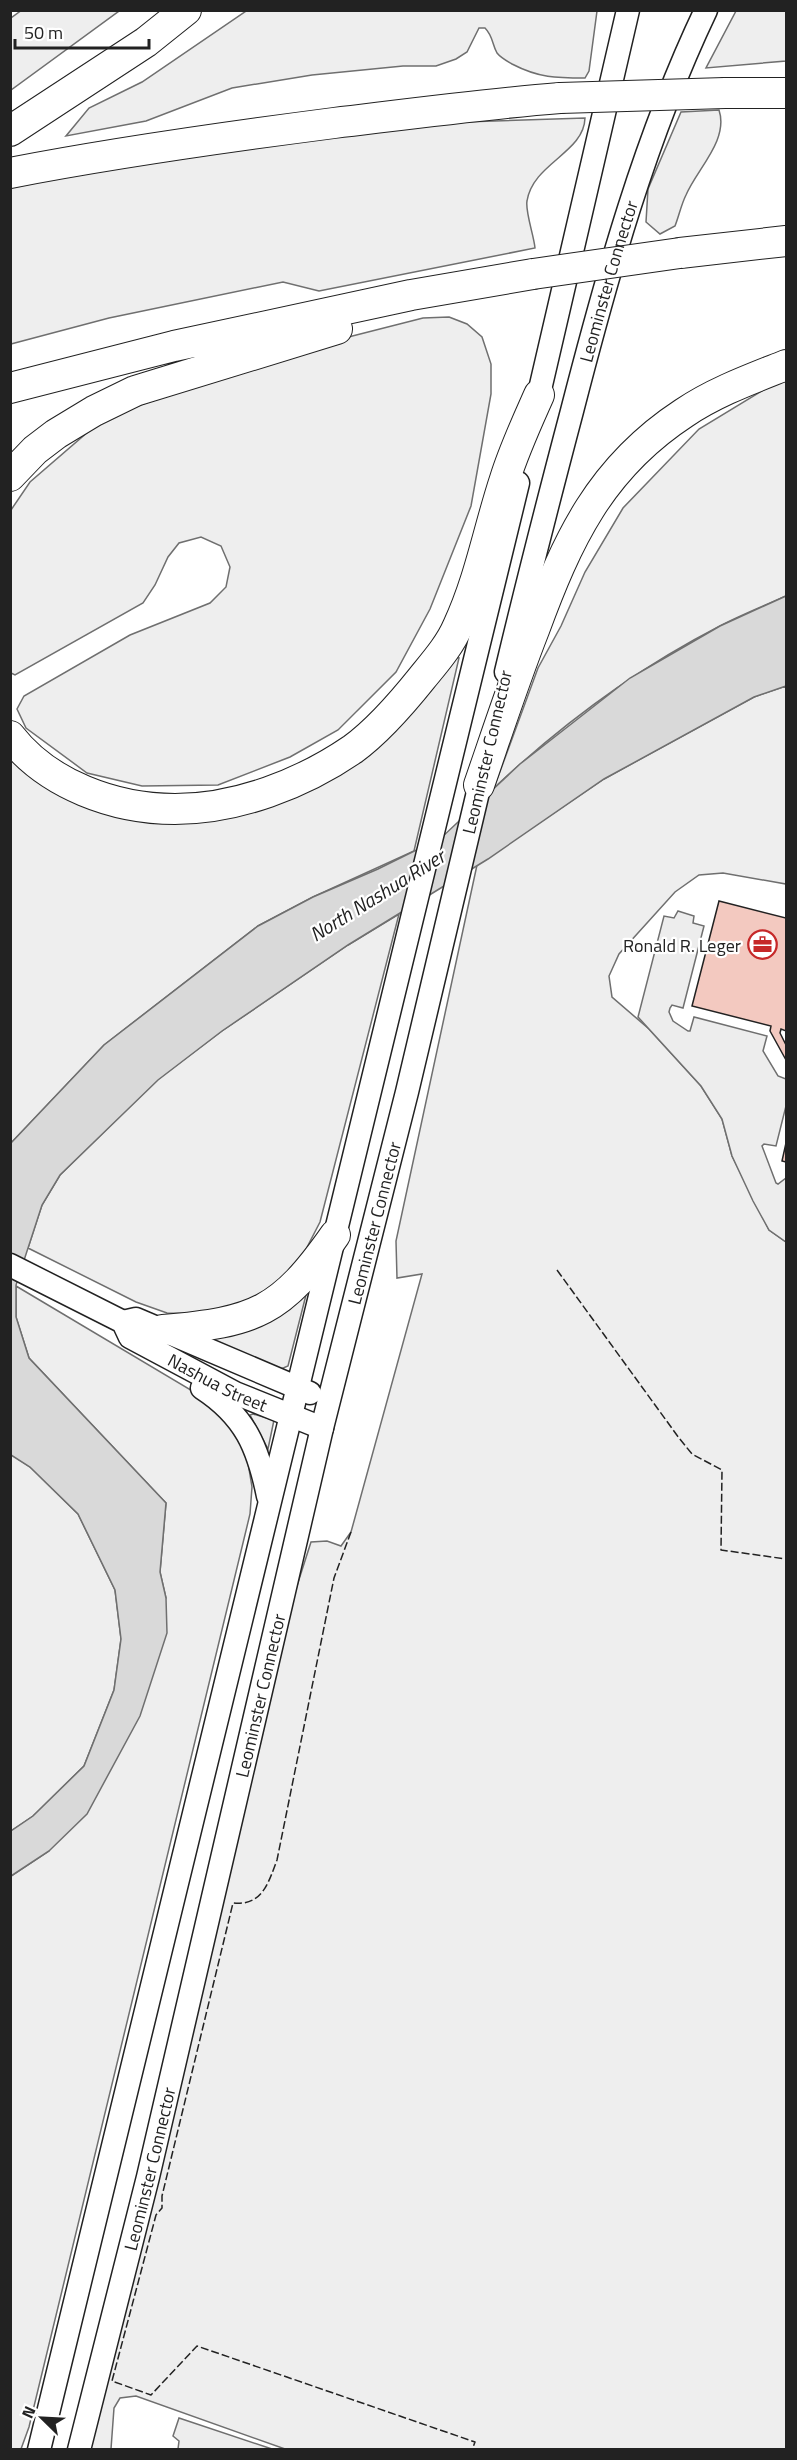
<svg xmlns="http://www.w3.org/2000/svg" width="797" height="2460" viewBox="0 0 797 2460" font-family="'Titillium Web',sans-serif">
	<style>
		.green { fill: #eee; stroke: #6f6f6f; stroke-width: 1.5 }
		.parking { fill: #ededed; stroke: #6f6f6f; stroke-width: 1.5 }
		.water { fill: #d9d9d9; stroke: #6f6f6f; stroke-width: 1.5 }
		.building { fill: #f3c9c0; stroke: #222; stroke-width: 1.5 }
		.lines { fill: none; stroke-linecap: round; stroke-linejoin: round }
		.secondary-casing { stroke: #222; stroke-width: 25 }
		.motorway-casing { stroke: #222; stroke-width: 32 }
		.secondary { stroke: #fff; stroke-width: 22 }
		.motorway { stroke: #fff; stroke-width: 30 }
		.motorway-bridge-casing { stroke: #222; stroke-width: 32; stroke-linecap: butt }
		.motorway-bridge { stroke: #fff; stroke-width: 30 }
		.fence { stroke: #222; stroke-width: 1.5; stroke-dasharray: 8 3; stroke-linecap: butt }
		.labels { text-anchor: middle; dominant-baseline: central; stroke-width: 4.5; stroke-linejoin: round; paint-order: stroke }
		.street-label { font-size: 18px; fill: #222; stroke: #fff }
		.poi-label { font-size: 18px; fill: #222; stroke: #fff; text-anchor: end }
		.water-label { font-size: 20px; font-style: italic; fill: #222; stroke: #fff }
	</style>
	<rect width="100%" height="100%" fill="#fff"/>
	<path class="green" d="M 22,10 L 119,10 L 119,11 L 11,90 L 11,18 Z
		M 246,11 L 246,10 L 597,11 L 589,71 L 585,78 C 556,78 539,78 512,64 C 507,61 501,58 497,53 C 492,44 493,36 485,28 L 479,28 L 467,52 L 456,59 L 436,66 L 403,66 L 312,75 L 232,88 L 146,121 L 66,136 L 89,108 L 142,82 Z
		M 736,11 L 786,11 L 786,61 L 706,68 Z
		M 719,110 C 729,140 697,169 686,195 C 681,205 679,216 675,226 L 660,234 L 646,222 L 648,189 L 681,112 Z
		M 585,118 C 584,153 533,163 527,201 C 525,211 534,236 535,248 L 319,291 L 283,282 L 109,318 L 11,344 L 11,187 L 205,151 L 463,122 Z
		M 449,317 L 467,324 L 482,337 L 491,364 L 491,394 L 471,506 L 430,609 L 396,672 L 338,730 L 290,757 L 218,785 L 142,786 L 87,773 L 26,728 L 17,709 L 24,696 L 130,635 L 210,603 L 226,587 L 230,567 L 221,546 L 201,537 L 179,543 L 168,557 L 155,585 L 143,603 L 15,675 L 11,673 L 11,510 L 30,482 L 103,419 L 270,357 L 423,318 Z
		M 786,379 L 786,596 C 764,606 741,615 720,626 C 638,668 561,725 494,788 L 538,668 L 561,626 L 585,572 L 623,508 L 699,429 L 775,383 Z
		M 452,657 L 459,658 L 414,851 L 313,897 L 258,926 L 104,1045 L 11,1143 L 11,750 L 104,808 L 292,790 Z
		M 786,686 L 786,884 L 723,873 L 699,875 L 675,892 L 619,954 L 609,976 L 612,997 L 649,1029 L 701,1086 L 722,1119 L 732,1156 L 769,1230 L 786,1242 L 786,2449 L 285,2449 L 136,2396 L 120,2398 L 114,2408 L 111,2449 L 87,2450 L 295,1592 L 311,1542 L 327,1541 L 341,1546 L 351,1532 L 422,1274 L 397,1278 L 396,1241 L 477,865 L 604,779 L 754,697 Z
		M 399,914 L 320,1222 L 304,1253 L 279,1282 L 249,1303 L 210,1314 L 167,1313 L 136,1302 L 28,1248 L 42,1205 L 60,1175 L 157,1080 L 222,1031 L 348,945 Z
		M 16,1286 L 206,1399 L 237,1434 L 247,1457 L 252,1487 L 250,1514 L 29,2427 L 21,2449 L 11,2450 L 11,1876 L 49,1851 L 166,1598 L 160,1572 L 166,1503 L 29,1358 L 16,1317 Z
		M 306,1295 L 288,1366 L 281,1369 L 202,1338 Z
		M 253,1414 L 274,1420 L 268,1449 L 250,1415 Z
		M 10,1444 L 18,1459 L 30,1467 L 78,1514 L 115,1590 L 121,1639 L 114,1690 L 84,1766 L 33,1816 L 11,1831 Z"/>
	<path class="parking" d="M 678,911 L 694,916 L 693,923 L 704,926 L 683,1008 L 672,1005 L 670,1008 L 669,1012 L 673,1021 L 688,1031 L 690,1031 L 694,1017 L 767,1036 L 763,1051 L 778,1076 L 786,1079 L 786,1106 L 776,1146 L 764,1144 L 762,1146 L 776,1183 L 778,1184 L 786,1178 L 786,1242 L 769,1230 L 753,1201 L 732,1156 L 722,1119 L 701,1086 L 638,1017 L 664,916 L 674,918 Z
		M 179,2418 L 272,2449 L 178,2449 L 179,2441 L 173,2436 Z"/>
	<path class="water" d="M 786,596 L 786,686 L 754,697 L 604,779 L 488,859 L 348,945 L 222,1031 L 158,1080 L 60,1175 L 42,1205 L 16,1285 L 16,1317 L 29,1358 L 166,1503 L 160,1572 L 166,1598 L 167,1633 L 140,1716 L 87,1814 L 49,1851 L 11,1876 L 11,1831 L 33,1816 L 84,1766 L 114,1690 L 121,1639 L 115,1590 L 78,1514 L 30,1467 L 11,1455 L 11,1143 L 104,1045 L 258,926 L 313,897 L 378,869 L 441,838 L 520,764 L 630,678 L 720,626 Z"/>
	<path class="building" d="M 719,901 L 786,918 L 786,1031 L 781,1029 L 780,1033 L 786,1045 L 786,1060 L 770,1031 L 771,1026 L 692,1006 Z
		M 786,1143 L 786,1162 L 782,1161 Z"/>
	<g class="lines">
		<defs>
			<g id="secondary">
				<path d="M 535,411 L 628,10"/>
				<path id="s1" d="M 506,672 C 527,584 549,498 572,411 C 607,275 645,138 706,10"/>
				<path id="s2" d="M 10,1265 L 123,1322 L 130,1337 L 235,1393 L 322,1428"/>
				<path d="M 123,1322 L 136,1319 L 310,1393"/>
				<path d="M 202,1388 C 245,1416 258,1447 268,1496"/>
				<path d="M 39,2450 L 518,483"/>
				<path id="s3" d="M 79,2450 L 148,2177 L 322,1428 L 407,1092 L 483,771"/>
			</g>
			<path id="motorway" d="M 725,93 L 786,93
				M 10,131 L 146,42 L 186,10
				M 10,173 C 118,152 226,137 334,123 C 409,114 484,104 560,98
				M 680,253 L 786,241
				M 10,388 L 174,346 L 411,295 L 533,274
				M 10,476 L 35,450 L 56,434 L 94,411 L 135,391 L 337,329
				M 10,736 C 48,785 115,809 175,809 C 237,809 302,784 353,749 C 379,730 402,703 422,678 C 435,662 450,645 458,626 C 480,579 489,527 505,479 C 514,450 527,422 539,395
				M 479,785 C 497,733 514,681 534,630 C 567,540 600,468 684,413 C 715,392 751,379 786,365
				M 163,1330 C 256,1322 281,1312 335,1235"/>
		</defs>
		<use href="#secondary" class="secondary-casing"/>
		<use href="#motorway" class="motorway-casing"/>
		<use href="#secondary" class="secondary"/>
		<use href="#motorway" class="motorway"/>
		<defs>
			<path id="motorway-bridge" d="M 560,98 L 725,93
				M 533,274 L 680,253"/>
		</defs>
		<use href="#motorway-bridge" class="motorway-bridge-casing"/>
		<use href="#motorway-bridge" class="motorway-bridge"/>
		<path class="fence" d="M 557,1270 L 679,1438 L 692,1454 L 722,1470 L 721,1550 L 786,1559
			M 351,1532 L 334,1578 L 277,1860 C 268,1884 262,1906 233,1903 L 162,2196 L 162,2208 L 156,2215 L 112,2381 L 151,2395 L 197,2346 L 475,2442 L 472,2450"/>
	</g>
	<defs>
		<symbol id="office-ring" viewBox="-11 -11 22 22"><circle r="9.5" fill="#fff" stroke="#c62828" stroke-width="1.5"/><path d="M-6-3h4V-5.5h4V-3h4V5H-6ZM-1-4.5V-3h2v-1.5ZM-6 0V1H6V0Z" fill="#c62828"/></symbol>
	</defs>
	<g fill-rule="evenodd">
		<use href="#office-ring" x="746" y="928" width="33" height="33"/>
	</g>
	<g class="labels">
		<g class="street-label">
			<text stroke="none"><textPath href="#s1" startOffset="404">Leominster Connector</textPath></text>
			<text transform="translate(487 752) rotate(-77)">Leominster Connector</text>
			<text stroke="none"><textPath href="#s3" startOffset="1262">Leominster Connector</textPath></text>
			<text stroke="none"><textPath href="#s2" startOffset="242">Nashua Street</textPath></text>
			<text stroke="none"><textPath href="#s3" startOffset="776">Leominster Connector</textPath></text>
			<text stroke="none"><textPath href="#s3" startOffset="290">Leominster Connector</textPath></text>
		</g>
		<g class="poi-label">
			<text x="741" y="945">Ronald R. Leger</text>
		</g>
		<g class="water-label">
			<text transform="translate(377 895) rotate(-32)">North Nashua River</text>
		</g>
	</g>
	<rect width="797" height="2460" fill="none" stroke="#222222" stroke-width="24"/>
	<g transform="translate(42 2418) rotate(294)" stroke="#ffffff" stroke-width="4.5" paint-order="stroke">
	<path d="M0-4.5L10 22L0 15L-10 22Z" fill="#222222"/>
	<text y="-9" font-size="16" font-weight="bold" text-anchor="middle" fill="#222222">N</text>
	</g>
	<path d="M15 39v9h134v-9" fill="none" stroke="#222222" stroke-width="3"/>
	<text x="24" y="39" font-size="18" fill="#222222" stroke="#ffffff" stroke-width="4.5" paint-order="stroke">50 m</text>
</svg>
